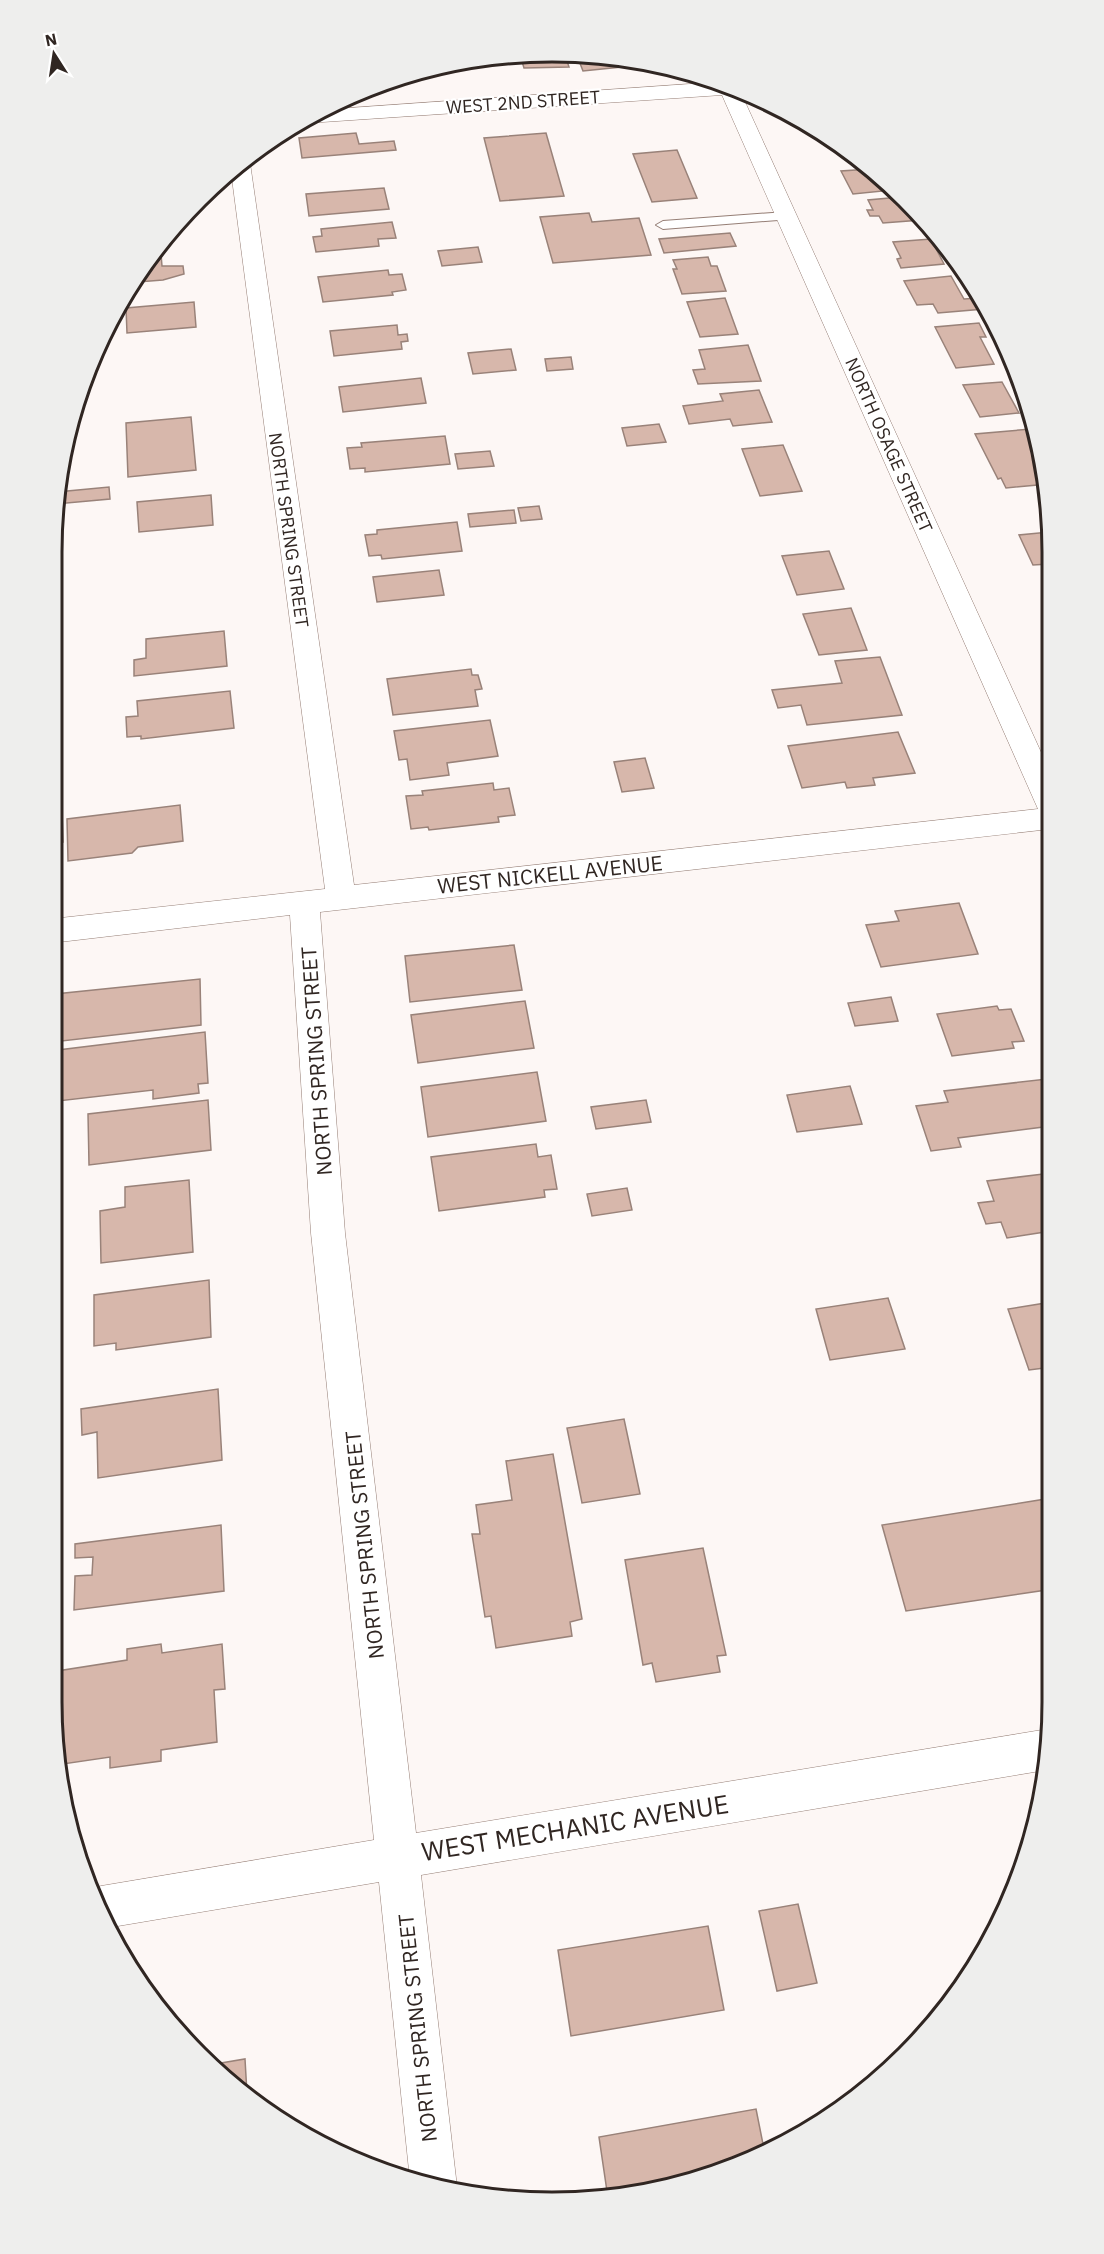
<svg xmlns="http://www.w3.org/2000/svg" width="1104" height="2254" viewBox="0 0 1104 2254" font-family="'IBM Plex Sans',sans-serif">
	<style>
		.building { fill: #d7b7ab; stroke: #998279; stroke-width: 1.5 }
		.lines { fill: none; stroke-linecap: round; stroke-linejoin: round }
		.lane-casing { stroke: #957e75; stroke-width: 2 }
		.street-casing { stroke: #957e75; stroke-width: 1 }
		.lane { fill: #fff; fill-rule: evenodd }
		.street { fill: #fff; fill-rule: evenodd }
		.labels { text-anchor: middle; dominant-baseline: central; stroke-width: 4.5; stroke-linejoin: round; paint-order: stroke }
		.far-street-label { font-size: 18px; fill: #302622; stroke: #fff }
		.street-label { font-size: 21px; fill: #302622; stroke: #fff }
		.near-street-label { font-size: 26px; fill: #302622; stroke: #fff }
		.rim { fill: none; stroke: #302622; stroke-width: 3 }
	</style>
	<rect width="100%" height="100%" fill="#fdf7f5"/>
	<path class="building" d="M 552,51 L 564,52 L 569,67 L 524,68 L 520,55 Z
		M 576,53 L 627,58 L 631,66 L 583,71 Z
		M 356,133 L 359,144 L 394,141 L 396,150 L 302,158 L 299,138 Z
		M 546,133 L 564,196 L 500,201 L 484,138 Z
		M 824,136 L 846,148 L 831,149 Z
		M 677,150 L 697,198 L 652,202 L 633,154 Z
		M 871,169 L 893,190 L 853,194 L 841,171 Z
		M 384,188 L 389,209 L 309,216 L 306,194 Z
		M 900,197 L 921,220 L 883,223 L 879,216 L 870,216 L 867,210 L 873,210 L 868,200 Z
		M 589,213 L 592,222 L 639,218 L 651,255 L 553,263 L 540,217 Z
		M 392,222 L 396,238 L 378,239 L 379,246 L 316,252 L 313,237 L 322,236 L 321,229 Z
		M 730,233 L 736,246 L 664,253 L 659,239 Z
		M 931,239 L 944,264 L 901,268 L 897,259 L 901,258 L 893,242 Z
		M 478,247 L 482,262 L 442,266 L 438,251 Z
		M 161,254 L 162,266 L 183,266 L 184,274 L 163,280 L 138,282 L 137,271 L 151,255 Z
		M 708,257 L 711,266 L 717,266 L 726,291 L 682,294 L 673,269 L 677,269 L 673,260 Z
		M 388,270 L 389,275 L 402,274 L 406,290 L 392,292 L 393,295 L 323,302 L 318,277 Z
		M 951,276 L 964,299 L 978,298 L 984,309 L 938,313 L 933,304 L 917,305 L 904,281 Z
		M 725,298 L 738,334 L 700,337 L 687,302 Z
		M 194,302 L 196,327 L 127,333 L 126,308 Z
		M 979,323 L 986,337 L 980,337 L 994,364 L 956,368 L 935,327 Z
		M 397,325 L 398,335 L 407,334 L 408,341 L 401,342 L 402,349 L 334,356 L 330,331 Z
		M 748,345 L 761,381 L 698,384 L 693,370 L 705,369 L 699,350 Z
		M 511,349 L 516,370 L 473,374 L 468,353 Z
		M 571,357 L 573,369 L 547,371 L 545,359 Z
		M 421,378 L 426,403 L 343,412 L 339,387 Z
		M 1002,382 L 1019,413 L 980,417 L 963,385 Z
		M 759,390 L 772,422 L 733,426 L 730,419 L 689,424 L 683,406 L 723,401 L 720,394 Z
		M 191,417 L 196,470 L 128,477 L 126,423 Z
		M 659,424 L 666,442 L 627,446 L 622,428 Z
		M 1031,429 L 1048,484 L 1006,488 L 1001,478 L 998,479 L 975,434 Z
		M 445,436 L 450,464 L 365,472 L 365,468 L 350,469 L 347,448 L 362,447 L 361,443 Z
		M 783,445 L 802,491 L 760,496 L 742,449 Z
		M 490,451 L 494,466 L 458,469 L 455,454 Z
		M 109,487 L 110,499 L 56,504 L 57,492 Z
		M 211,495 L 213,525 L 139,532 L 137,502 Z
		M 539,506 L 542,519 L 521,521 L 518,508 Z
		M 514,510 L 516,523 L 470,527 L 468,514 Z
		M 457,522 L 462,551 L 382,559 L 381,555 L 369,556 L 365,535 L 377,534 L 377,530 Z
		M 1049,532 L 1049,564 L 1033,565 L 1019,535 Z
		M 829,551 L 844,589 L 797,595 L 782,556 Z
		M 439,570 L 444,595 L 377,602 L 373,577 Z
		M 851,608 L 867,650 L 819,655 L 803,614 Z
		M 224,631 L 227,666 L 134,676 L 134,660 L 146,658 L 146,639 Z
		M 880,657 L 902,715 L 807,725 L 801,705 L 778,708 L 772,690 L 842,683 L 835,661 Z
		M 59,662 L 59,692 L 51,692 L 51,663 Z
		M 471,669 L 472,675 L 478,675 L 482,689 L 475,690 L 478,706 L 393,715 L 387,679 Z
		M 230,691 L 234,728 L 141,739 L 141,736 L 127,737 L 126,717 L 138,716 L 137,701 Z
		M 51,698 L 55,698 L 56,720 L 51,720 Z
		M 490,720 L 498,756 L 447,763 L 449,775 L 410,780 L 407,759 L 399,760 L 394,731 Z
		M 898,732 L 915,773 L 873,778 L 875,785 L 847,788 L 845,782 L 802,788 L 788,746 Z
		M 645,758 L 654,788 L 622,792 L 614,762 Z
		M 493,783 L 494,790 L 509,788 L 515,815 L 498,817 L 499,822 L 429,830 L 428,827 L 411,829 L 406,796 L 423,795 L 422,791 Z
		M 180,805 L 183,841 L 138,847 L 132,853 L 68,861 L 67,819 Z
		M 62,812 L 63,842 L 51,843 L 51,813 Z
		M 959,903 L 978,954 L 881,967 L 866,925 L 899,921 L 895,911 Z
		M 514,945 L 522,990 L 410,1002 L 405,956 Z
		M 200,979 L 201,1025 L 53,1042 L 55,994 Z
		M 891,997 L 898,1021 L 855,1026 L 848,1003 Z
		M 525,1001 L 534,1048 L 418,1063 L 411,1015 Z
		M 997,1006 L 999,1010 L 1011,1009 L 1024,1041 L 1012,1042 L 1014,1048 L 952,1056 L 937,1014 Z
		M 205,1032 L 208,1083 L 198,1084 L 199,1093 L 153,1099 L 153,1090 L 58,1101 L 58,1050 Z
		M 537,1072 L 546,1121 L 428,1137 L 421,1087 Z
		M 1047,1079 L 1051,1090 L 1051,1126 L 958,1138 L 961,1147 L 931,1151 L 916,1106 L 948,1102 L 944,1091 Z
		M 850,1086 L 862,1124 L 797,1132 L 787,1095 Z
		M 208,1100 L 211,1150 L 89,1165 L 88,1114 Z
		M 646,1100 L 651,1122 L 596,1129 L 591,1107 Z
		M 536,1144 L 538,1157 L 551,1155 L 557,1189 L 544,1190 L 545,1197 L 439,1211 L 431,1157 Z
		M 1051,1173 L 1051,1231 L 1007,1238 L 1001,1222 L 986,1224 L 978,1203 L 994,1201 L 987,1181 Z
		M 189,1180 L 193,1252 L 101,1263 L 100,1211 L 125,1207 L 125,1187 Z
		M 627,1188 L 632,1210 L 592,1216 L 587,1194 Z
		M 209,1280 L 211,1337 L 116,1350 L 116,1343 L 94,1346 L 94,1295 Z
		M 888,1298 L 905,1349 L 830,1360 L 816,1309 Z
		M 1052,1302 L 1052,1367 L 1029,1370 L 1008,1309 Z
		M 218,1389 L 222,1460 L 98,1478 L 97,1432 L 82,1435 L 81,1409 Z
		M 624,1419 L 640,1494 L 582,1503 L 567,1428 Z
		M 553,1454 L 582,1619 L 570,1622 L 572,1636 L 496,1648 L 491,1616 L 485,1617 L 472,1534 L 480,1534 L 476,1505 L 512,1500 L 506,1461 Z
		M 1052,1498 L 1053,1589 L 906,1611 L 882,1525 Z
		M 221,1525 L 224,1591 L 74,1610 L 75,1576 L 92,1575 L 93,1557 L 75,1558 L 75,1544 Z
		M 703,1548 L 726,1655 L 717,1656 L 720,1672 L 656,1682 L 652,1663 L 643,1665 L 625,1560 Z
		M 161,1644 L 162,1653 L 222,1644 L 225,1689 L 214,1690 L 217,1742 L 161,1750 L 161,1761 L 110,1768 L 110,1757 L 63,1764 L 51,1702 L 51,1672 L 127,1660 L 127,1649 Z
		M 798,1904 L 817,1983 L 777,1991 L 759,1911 Z
		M 708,1926 L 724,2010 L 571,2036 L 558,1950 Z
		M 245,2059 L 247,2094 L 215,2064 Z
		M 756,2109 L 765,2154 L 617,2199 L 608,2198 L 599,2137 Z"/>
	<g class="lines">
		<defs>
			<path id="lane" d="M 786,212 L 793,216 L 791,219 L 663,229 L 656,225 L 663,221 Z"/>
			<path id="street" d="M 719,82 L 746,91 L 741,93 L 1050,772 L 1050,829 L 320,912 L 345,1233 L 416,1833 L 1048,1729 L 1050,1730 L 1046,1770 L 421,1875 L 457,2187 L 454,2193 L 410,2180 L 379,1882 L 112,1927 L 92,1889 L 101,1886 L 374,1840 L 311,1233 L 290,915 L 51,943 L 51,919 L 325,889 L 231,171 L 246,158 L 250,163 L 354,885 L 1038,809 L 722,95 L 308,123 L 301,121 L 321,110 Z"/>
		</defs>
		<use href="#lane" class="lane-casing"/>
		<use href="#street" class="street-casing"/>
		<use href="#lane" class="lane"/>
		<use href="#street" class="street"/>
	</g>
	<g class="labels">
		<g class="far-street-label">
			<text transform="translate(523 102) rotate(-4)">WEST 2ND STREET</text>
			<text transform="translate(889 445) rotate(66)">NORTH OSAGE STREET</text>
			<text transform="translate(289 530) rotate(82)">NORTH SPRING STREET</text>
		</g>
		<g class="street-label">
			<text transform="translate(550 874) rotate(-6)">WEST NICKELL AVENUE</text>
			<text transform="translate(316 1061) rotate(-94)">NORTH SPRING STREET</text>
			<text transform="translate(364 1545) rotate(-96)">NORTH SPRING STREET</text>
			<text transform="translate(417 2028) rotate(-96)">NORTH SPRING STREET</text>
		</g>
		<g class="near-street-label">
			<text transform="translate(575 1827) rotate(-9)">WEST MECHANIC AVENUE</text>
		</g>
	</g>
	<path d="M0 0H1104V2254H0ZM552 62H552A490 490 0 0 1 1042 552V1702A490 490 0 0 1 552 2192H552A490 490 0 0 1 62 1702V552A490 490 0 0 1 552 62Z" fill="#eeeeed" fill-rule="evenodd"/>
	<path class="rim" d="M552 62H552A490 490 0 0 1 1042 552V1702A490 490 0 0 1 552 2192H552A490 490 0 0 1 62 1702V552A490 490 0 0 1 552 62Z"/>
	<g transform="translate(54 54) rotate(348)" stroke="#ffffff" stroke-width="4.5" paint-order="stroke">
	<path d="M0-4.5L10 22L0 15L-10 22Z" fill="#302622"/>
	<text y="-9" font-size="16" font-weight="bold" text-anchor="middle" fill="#302622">N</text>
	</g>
</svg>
